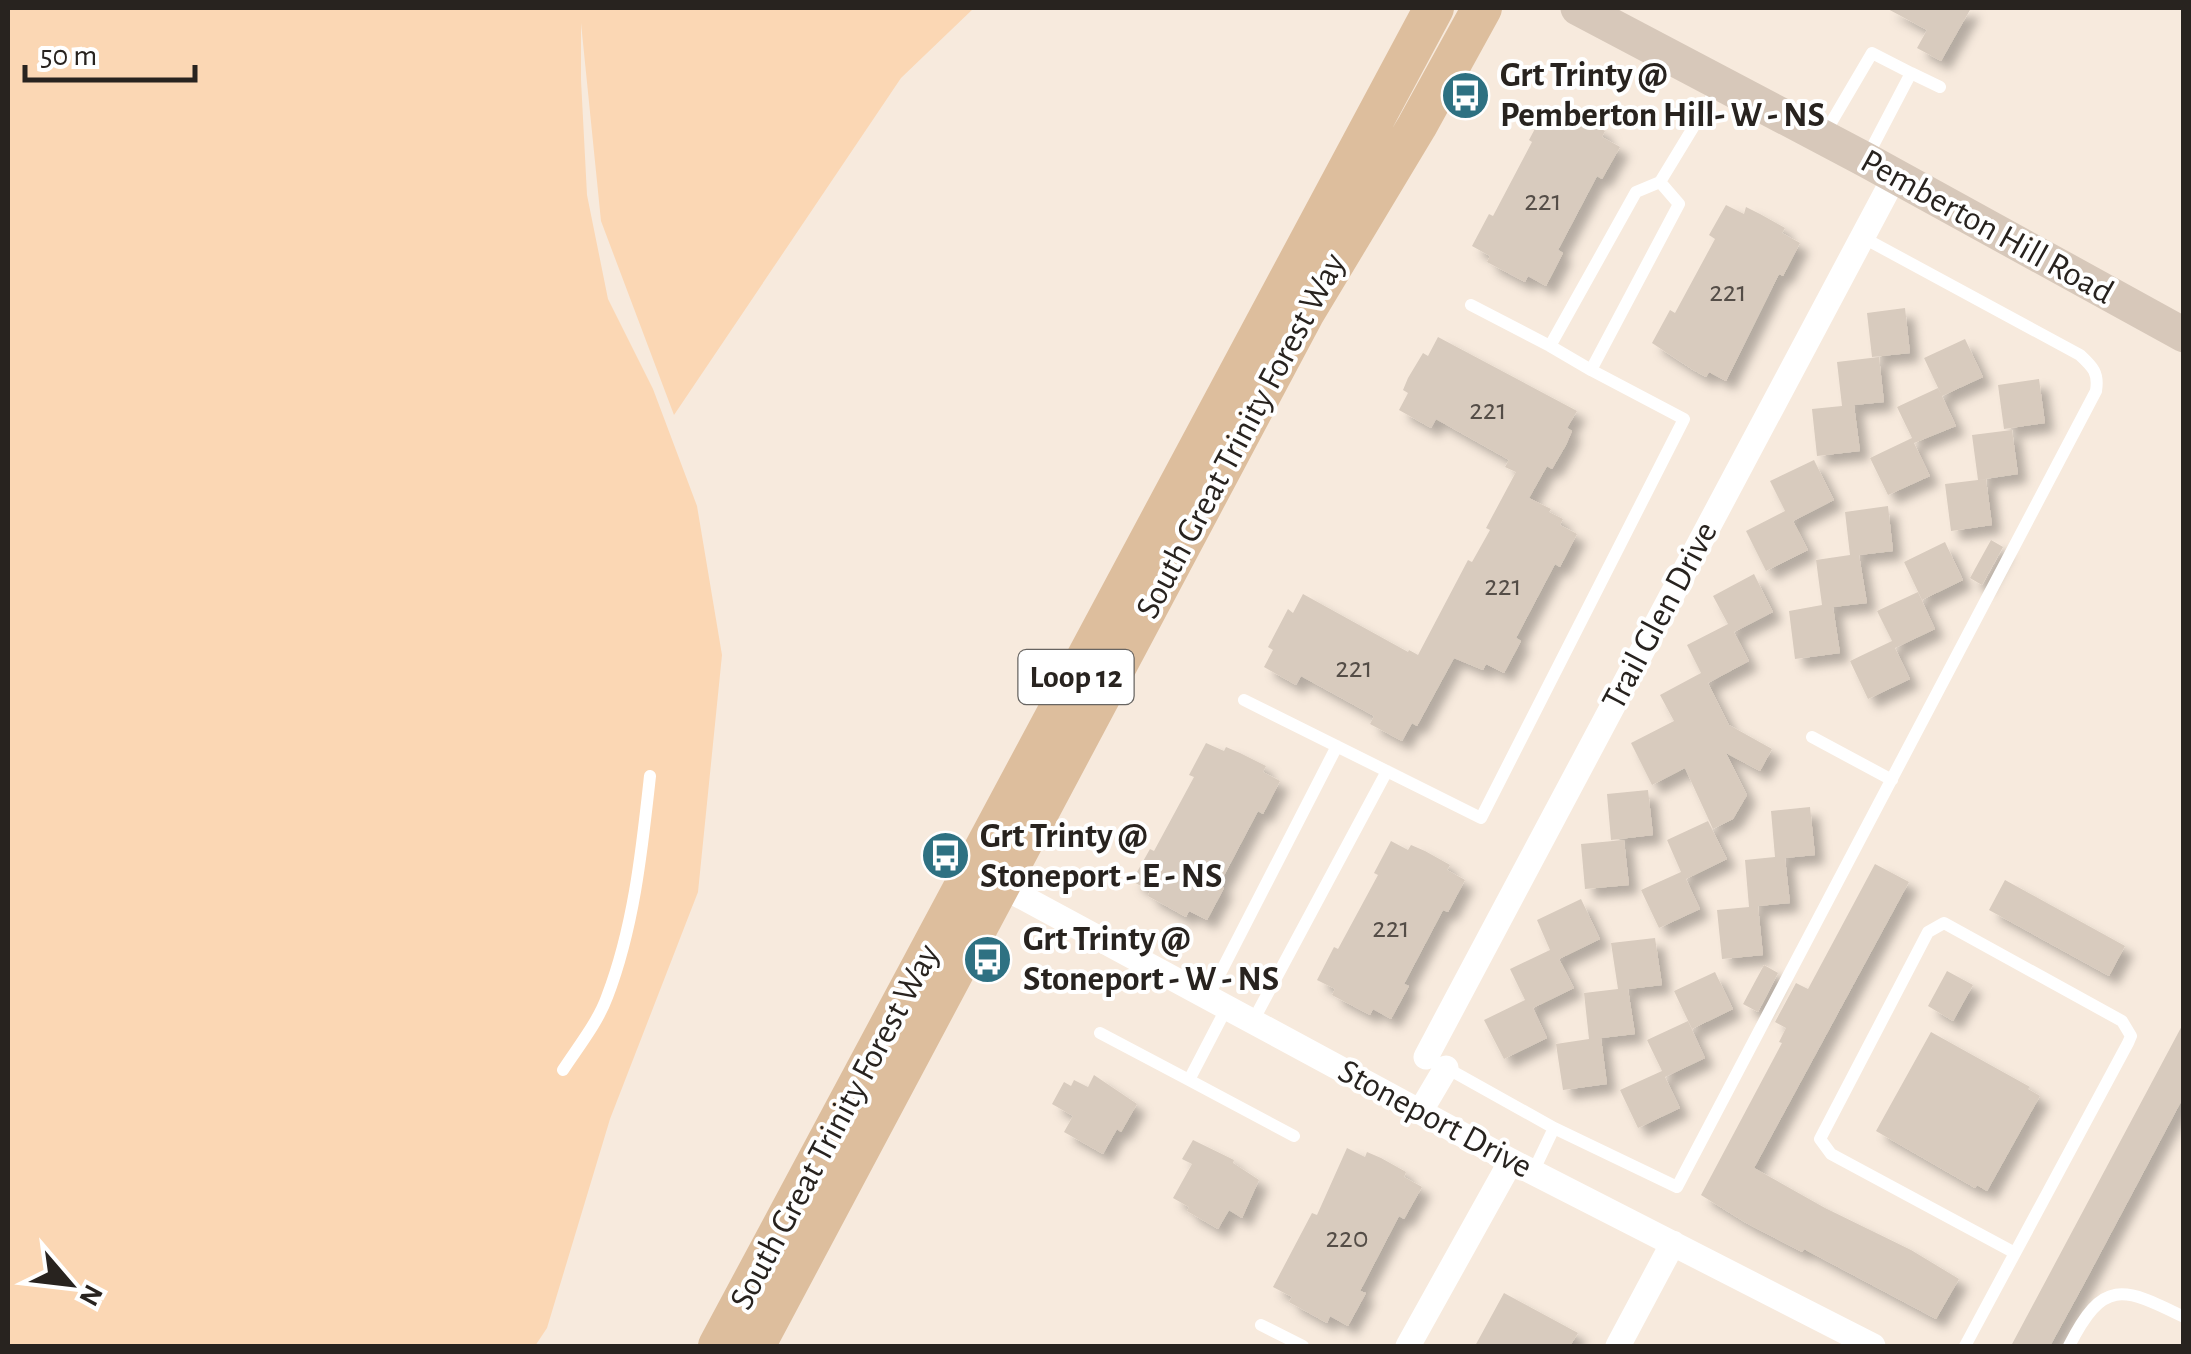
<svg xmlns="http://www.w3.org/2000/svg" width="2191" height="1354" viewBox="0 0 2191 1354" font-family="'Alegreya Sans',sans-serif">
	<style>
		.green { fill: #fbd7b4 }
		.building { fill: #d8cbbe; filter: url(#shadow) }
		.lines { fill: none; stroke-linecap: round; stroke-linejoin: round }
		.lane { stroke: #fff; stroke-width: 12 }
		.street { stroke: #fff; stroke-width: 25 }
		.secondary { stroke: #d7c8ba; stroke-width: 35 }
		.primary { stroke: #ddbe9d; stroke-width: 40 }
		.labels { text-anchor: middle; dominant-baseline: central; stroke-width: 8; stroke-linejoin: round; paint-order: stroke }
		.number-label { font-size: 30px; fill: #544d47 }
		.shield { fill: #fff; stroke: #686562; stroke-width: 2.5 }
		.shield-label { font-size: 32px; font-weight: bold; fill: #28231f }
		.poi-label { font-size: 35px; font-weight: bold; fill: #28231f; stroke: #fff; text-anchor: start }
		.street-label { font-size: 35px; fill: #28231f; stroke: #fff }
	</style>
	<defs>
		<filter id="shadow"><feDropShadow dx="9" dy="9" stdDeviation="5" flood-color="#0004"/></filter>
	</defs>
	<rect width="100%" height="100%" fill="#f7eadd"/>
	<path class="green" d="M 8,8 L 974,8 L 901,78 L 674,415 L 601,221 L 581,23 L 581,80 L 587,195 L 608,299 L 653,389 L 697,506 L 722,655 L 698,892 L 610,1119 L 547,1328 L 535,1346 L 8,1346 Z"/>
	<path class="building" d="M 1886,8 L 1971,8 L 1941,61 L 1917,48 L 1927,30 Z
		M 1546,108 L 1563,117 L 1566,112 L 1580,118 L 1605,131 L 1602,137 L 1620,147 L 1602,179 L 1597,176 L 1558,250 L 1563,253 L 1546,286 L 1528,276 L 1525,282 L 1487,262 L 1490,256 L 1472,246 L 1489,214 L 1493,216 L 1532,142 L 1529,140 Z
		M 1726,205 L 1744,214 L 1746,207 L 1760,214 L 1785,228 L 1782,233 L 1800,243 L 1783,276 L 1779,274 L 1726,381 L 1709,372 L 1706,377 L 1693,370 L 1652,343 L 1670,310 L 1675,313 L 1715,239 L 1709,235 Z
		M 1905,308 L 1910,353 L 1872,357 L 1867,313 Z
		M 1438,337 L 1577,411 L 1567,428 L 1572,431 L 1566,445 L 1552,469 L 1547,466 L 1529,498 L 1551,509 L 1549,512 L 1563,519 L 1560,525 L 1577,534 L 1560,567 L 1555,564 L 1516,638 L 1521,641 L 1504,673 L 1486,664 L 1483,670 L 1454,658 L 1417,726 L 1412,723 L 1402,741 L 1370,724 L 1374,716 L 1301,676 L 1296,685 L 1264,667 L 1273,650 L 1268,647 L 1288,609 L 1293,613 L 1303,594 L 1408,652 L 1409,650 L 1418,655 L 1468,560 L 1472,562 L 1490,530 L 1486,528 L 1516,472 L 1505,467 L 1509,460 L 1436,419 L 1431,428 L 1399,410 L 1408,393 L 1403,390 L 1408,378 L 1423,353 L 1428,356 Z
		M 1965,339 L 1983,377 L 1942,396 L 1956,426 L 1914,443 L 1930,476 L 1888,495 L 1870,458 L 1912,438 L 1897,407 L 1938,388 L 1941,394 L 1924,358 Z
		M 1879,357 L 1884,402 L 1854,405 L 1860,451 L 1817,456 L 1812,409 L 1842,406 L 1837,362 Z
		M 2039,379 L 2045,423 L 2004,429 L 1998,385 Z
		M 2012,430 L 2018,474 L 1978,480 L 1972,435 Z
		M 1814,460 L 1834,500 L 1793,521 L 1808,550 L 1766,571 L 1746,531 L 1785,511 L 1770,481 Z
		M 1986,479 L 1992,525 L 1951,531 L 1945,484 Z
		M 1888,506 L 1893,551 L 1859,555 L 1867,603 L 1833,607 L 1840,653 L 1795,659 L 1789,611 L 1822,605 L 1816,560 L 1850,555 L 1845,512 Z
		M 1991,540 L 2003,547 L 1982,585 L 1970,578 Z
		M 1945,542 L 1963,580 L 1922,600 L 1904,562 Z
		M 1754,574 L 1773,612 L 1734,632 L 1749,661 L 1708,683 L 1729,725 L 1772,749 L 1760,771 L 1726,753 L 1747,795 L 1733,819 L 1713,829 L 1685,768 L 1652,785 L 1631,743 L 1674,721 L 1660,695 L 1701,673 L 1687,645 L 1728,624 L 1713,596 Z
		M 1918,592 L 1935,629 L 1895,648 L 1910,679 L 1868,699 L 1850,661 L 1892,641 L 1877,611 Z
		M 1206,743 L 1224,751 L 1226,747 L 1240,753 L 1266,766 L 1263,772 L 1280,781 L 1263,814 L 1258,811 L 1219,885 L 1224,888 L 1207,920 L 1189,911 L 1186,917 L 1148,896 L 1150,891 L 1132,881 L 1150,849 L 1154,851 L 1194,777 L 1189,775 Z
		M 1648,790 L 1653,835 L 1611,840 L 1607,794 Z
		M 1810,807 L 1815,855 L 1785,858 L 1790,903 L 1758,906 L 1763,955 L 1722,959 L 1717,910 L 1749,907 L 1745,860 L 1775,857 L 1771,811 Z
		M 1708,821 L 1727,859 L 1686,879 L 1700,909 L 1659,928 L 1641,890 L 1681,872 L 1667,840 Z
		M 1624,840 L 1629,885 L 1585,889 L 1581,844 Z
		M 1391,841 L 1408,850 L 1411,845 L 1425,851 L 1450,865 L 1447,870 L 1465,880 L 1448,912 L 1443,910 L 1404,984 L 1409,986 L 1391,1019 L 1373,1009 L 1370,1015 L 1332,995 L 1335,989 L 1317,980 L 1334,947 L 1338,949 L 1378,875 L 1374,873 Z
		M 1875,864 L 1909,882 L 1754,1168 L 1825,1208 L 1911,1250 L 1959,1279 L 1936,1319 L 1804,1249 L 1802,1252 L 1746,1223 L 1701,1195 L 1782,1043 L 1779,1042 L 1786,1028 L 1775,1022 L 1796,983 L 1808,989 Z
		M 2005,880 L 2125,946 L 2109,976 L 1989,910 Z
		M 1581,899 L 1600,939 L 1559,959 L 1574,988 L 1533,1008 L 1547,1038 L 1504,1059 L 1484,1020 L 1525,1000 L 1510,969 L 1550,950 L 1537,920 Z
		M 1655,938 L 1662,985 L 1628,989 L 1635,1034 L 1601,1038 L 1607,1084 L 1563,1090 L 1556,1044 L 1589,1039 L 1584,993 L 1618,989 L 1611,943 Z
		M 1764,965 L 1778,973 L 1758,1012 L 1743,1004 Z
		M 1947,971 L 1973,985 L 1953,1021 L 1928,1006 Z
		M 1715,972 L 1733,1009 L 1692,1029 L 1674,991 Z
		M 1688,1021 L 1705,1058 L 1665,1077 L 1680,1108 L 1638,1128 L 1620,1090 L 1662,1071 L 1647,1040 Z
		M 2184,1022 L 2184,1096 L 2085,1282 L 2050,1346 L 2011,1346 Z
		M 1931,1032 L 2030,1087 L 2028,1089 L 2040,1096 L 1987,1191 L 1977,1185 L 1975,1188 L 1876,1131 Z
		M 1094,1075 L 1137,1104 L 1121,1132 L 1117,1129 L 1103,1154 L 1064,1132 L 1073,1116 L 1052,1104 L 1064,1082 L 1071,1086 L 1074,1080 L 1088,1087 Z
		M 1193,1140 L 1234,1160 L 1233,1163 L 1259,1180 L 1242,1218 L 1229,1210 L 1218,1229 L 1187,1211 L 1189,1207 L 1173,1198 L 1192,1164 L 1182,1159 Z
		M 1347,1148 L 1365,1157 L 1367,1152 L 1381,1158 L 1406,1172 L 1404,1177 L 1422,1187 L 1404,1219 L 1399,1216 L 1360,1291 L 1366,1293 L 1348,1326 L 1330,1316 L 1327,1323 L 1289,1302 L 1292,1297 L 1273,1287 L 1312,1213 L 1317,1215 Z
		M 1504,1293 L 1578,1333 L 1570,1346 L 1475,1346 Z"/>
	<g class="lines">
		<path class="lane" d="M 1825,133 L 1872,53 L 1911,73
			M 1867,157 L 1911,73 L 1940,87
			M 1471,305 L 1550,346
			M 1591,370 L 1550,346 L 1636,192 L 1660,182
			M 1244,700 L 1481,818 L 1684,419 L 1591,370 L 1679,204 L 1660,182 L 1719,85
			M 1812,737 L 1892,780
			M 1208,997 L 1337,746
			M 1227,1007 L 1189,1080 L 1294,1136
			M 1253,1021 L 1387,771
			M 1100,1033 L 1189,1080
			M 1443,1066 L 1554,1128
			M 563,1070 C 578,1047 598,1022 607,997 C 634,927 642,849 650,776
			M 1533,1172 L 1554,1128 L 1677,1187 L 2096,391 C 2099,373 2093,367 2080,355 L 1862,237
			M 1261,1325 L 1303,1346
			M 1965,1346 C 2019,1245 2074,1144 2128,1043 L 2131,1036 L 2122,1021 L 1944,923 L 1928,932 L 1820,1139 L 1831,1154 L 2015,1253
			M 2069,1346 C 2103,1279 2122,1286 2184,1317"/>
		<path class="street" d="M 1000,885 L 1511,1161 L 1873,1346
			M 1426,1057 L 1895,176
			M 1420,1112 L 1446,1068
			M 1408,1346 L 1511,1161
			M 1618,1346 L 1673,1243"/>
		<path class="secondary" d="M 1578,8 L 1866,160 L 2184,335"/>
		<path class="primary" d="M 718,1346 L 1434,8
			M 755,1346 L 1304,314 L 1417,126 L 1482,8"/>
	</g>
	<defs>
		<symbol id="bus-disc" viewBox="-11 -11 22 22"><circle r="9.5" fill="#2e7182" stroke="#fff"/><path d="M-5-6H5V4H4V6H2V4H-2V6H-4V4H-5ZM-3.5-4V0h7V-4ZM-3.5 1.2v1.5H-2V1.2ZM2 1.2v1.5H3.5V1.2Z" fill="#fff"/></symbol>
	</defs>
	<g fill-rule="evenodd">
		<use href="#bus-disc" x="1438" y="68" width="55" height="55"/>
		<use href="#bus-disc" x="918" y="828" width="55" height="55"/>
		<use href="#bus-disc" x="960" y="932" width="55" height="55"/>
	</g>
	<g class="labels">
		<g class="number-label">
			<text x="1543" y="201">221</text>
			<text x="1728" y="292">221</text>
			<text x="1488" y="410">221</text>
			<text x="1503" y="586">221</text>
			<text x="1354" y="668">221</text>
			<text x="1391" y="928">221</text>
			<text x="1347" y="1238">220</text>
		</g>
		<rect class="shield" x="1018.5" y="650" width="115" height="54" rx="8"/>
		<g class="shield-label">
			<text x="1076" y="677">Loop 12</text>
		</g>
		<g class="poi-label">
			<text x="1500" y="75">Grt Trinty @<tspan x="1500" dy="40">Pemberton Hill- W - NS</tspan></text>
			<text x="980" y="836">Grt Trinty @<tspan x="980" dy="40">Stoneport - E - NS</tspan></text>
			<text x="1023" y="939">Grt Trinty @<tspan x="1023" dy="40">Stoneport - W - NS</tspan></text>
		</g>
		<g class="street-label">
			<text transform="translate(1987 227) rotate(29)">Pemberton Hill Road</text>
			<text transform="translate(1241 436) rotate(-62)">South Great Trinity Forest Way</text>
			<text transform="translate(1660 616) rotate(-62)">Trail Glen Drive</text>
			<text transform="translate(1435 1119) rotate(28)">Stoneport Drive</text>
			<text transform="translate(835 1127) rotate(-62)">South Great Trinity Forest Way</text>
		</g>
	</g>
	<rect width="2191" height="1354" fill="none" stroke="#28231f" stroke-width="20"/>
	<g transform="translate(70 1284) rotate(118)" stroke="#ffffff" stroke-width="8" paint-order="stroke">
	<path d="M0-8L18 38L0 25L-18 38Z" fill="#28231f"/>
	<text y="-15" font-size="28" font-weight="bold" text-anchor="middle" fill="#28231f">N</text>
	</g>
	<path d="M25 65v15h170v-15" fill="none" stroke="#28231f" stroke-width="5"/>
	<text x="40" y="65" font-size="30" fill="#28231f" stroke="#ffffff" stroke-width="8" paint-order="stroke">50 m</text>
</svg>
